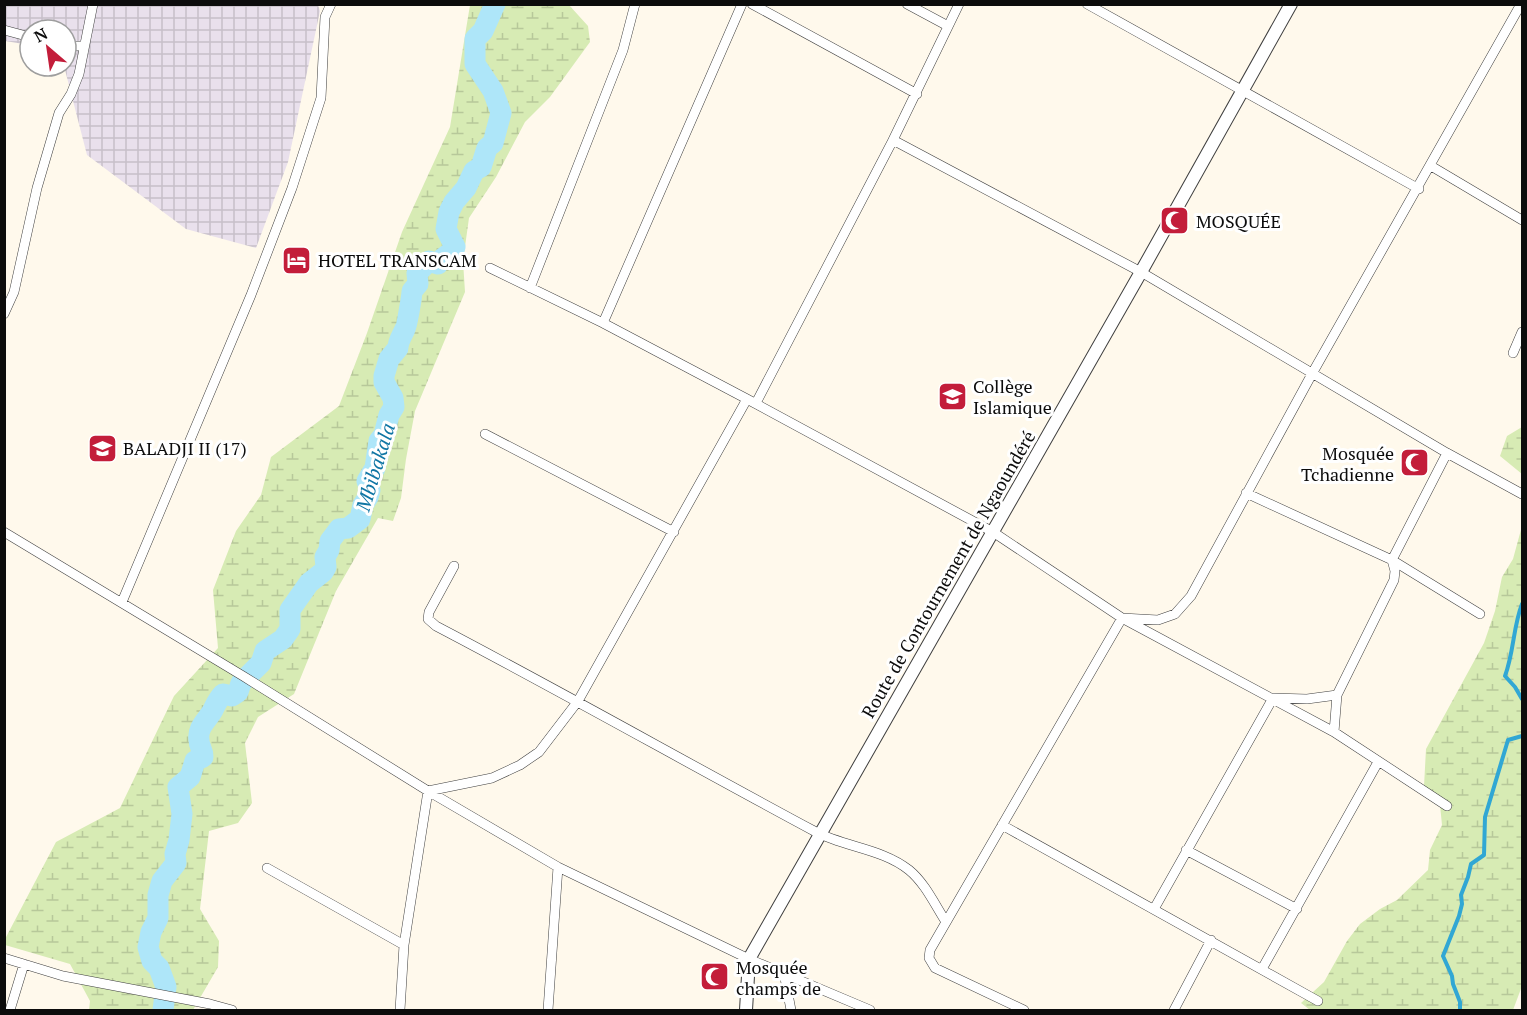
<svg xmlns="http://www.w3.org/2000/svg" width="1527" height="1015" viewBox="0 0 1527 1015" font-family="'PT Serif',serif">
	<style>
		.industrial { fill: url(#industrial-grid) }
		.wetland { fill: url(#wetland-marsh) }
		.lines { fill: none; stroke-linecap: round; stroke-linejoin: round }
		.stream { stroke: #31a7d4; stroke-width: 4 }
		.river { stroke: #aee6f9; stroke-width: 21 }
		.minor-casing { stroke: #3f3f3f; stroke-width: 10 }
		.tertiary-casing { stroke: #3f3f3f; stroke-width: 14 }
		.minor { stroke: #fff; stroke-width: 9 }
		.tertiary { stroke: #fff; stroke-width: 12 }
		.labels { text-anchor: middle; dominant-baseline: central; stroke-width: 6; stroke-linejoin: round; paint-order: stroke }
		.poi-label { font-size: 18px; fill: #0c0c0c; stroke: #fff; text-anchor: start }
		.street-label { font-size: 18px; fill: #0c0c0c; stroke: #fff }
		.water-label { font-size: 20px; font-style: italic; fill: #1076a4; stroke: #fff }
	</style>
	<defs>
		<pattern id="industrial-grid" width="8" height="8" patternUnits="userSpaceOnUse" patternTransform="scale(1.5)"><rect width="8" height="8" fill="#e9e0ec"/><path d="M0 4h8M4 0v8" fill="none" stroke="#c7bfc9"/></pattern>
		<pattern id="wetland-marsh" width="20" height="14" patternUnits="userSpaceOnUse" patternTransform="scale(1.5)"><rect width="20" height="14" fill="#d7ebb4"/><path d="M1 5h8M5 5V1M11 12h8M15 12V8" fill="none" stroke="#b7c89a"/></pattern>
	</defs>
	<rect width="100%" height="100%" fill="#fff9ec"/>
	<path class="industrial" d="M 4,5 L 318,5 L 320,11 L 288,162 L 256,248 L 186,229 L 87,155 L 64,66 L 66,66 L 66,30 L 30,30 L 30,45 L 5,41 Z"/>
	<path class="wetland" d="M 470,5 L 569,5 L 588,26 L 590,42 L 550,97 L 525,122 L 496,177 L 469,218 L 463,261 L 465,292 L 415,411 L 406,459 L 401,498 L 393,521 L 378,518 L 336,591 L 294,694 L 258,717 L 245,743 L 252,803 L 238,823 L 209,831 L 200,909 L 219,941 L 218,967 L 193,1010 L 89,1010 L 90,1001 L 70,964 L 5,945 L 4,941 L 56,842 L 120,808 L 174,696 L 218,648 L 213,590 L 236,531 L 261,495 L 271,457 L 339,406 L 367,333 L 402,232 L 450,127 Z
		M 1522,427 L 1522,474 L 1500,456 L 1507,436 Z
		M 1522,526 L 1522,986 L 1513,1010 L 1310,1010 L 1301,1003 L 1324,982 L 1347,941 L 1360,924 L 1380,909 L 1397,900 L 1428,870 L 1430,850 L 1442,825 L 1440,805 L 1424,786 L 1426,749 L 1484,643 L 1495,611 L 1502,577 L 1513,559 Z"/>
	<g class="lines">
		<path class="stream" d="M 1522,604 C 1513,627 1514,652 1505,676 L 1515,687 L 1522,699
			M 1460,1010 L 1460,1002 L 1453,984 L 1452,976 L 1443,956 L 1459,916 L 1462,904 L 1461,895 L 1468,877 L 1471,864 L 1484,855 L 1485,817 L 1508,740 L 1522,736"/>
		<path class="river" d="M 163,1010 L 166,987 L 159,968 L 152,961 L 148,947 L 151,932 L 158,918 L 158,895 L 162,881 L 176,863 L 175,854 L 179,840 L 182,814 L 178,787 L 190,777 L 195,761 L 203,757 C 203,749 199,747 199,740 C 197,727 207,721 213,710 C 216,704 218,699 223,694 L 232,696 L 238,692 L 241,683 L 261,663 L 265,651 L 283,639 L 290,629 L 290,610 L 309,583 L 323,572 L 326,567 L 325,557 L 329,550 L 330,541 L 339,529 L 348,528 L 360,519 L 363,505 L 368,497 L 370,490 L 367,481 L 375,468 L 379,441 L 384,435 L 389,415 L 394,407 L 393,398 L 384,382 L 384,376 L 389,359 L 398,348 C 398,341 402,336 405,329 C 407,326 412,295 412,291 L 418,284 L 417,273 L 429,261 L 438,264 C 442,256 451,255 455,247 L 446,229 L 449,212 L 454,202 L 466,188 L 474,171 L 481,167 L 487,148 L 493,143 L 501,113 L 493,91 L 475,64 L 475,39 L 483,31 L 495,4"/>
		<defs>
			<path id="minor" d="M 752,4 L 917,94
				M 907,4 L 948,26
				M 1087,4 L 1419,189
				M 4,30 L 30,37
				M 66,46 L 84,46
				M 893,140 L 959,4
				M 1431,166 L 1522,220
				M 490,268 L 603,323 L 747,399 L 993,532 L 1122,618 L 1334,732 L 1447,806
				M 530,288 L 623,50 L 635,4
				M 4,314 L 14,292 L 37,188 L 59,113 L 71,94 L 79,74 L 93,4
				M 603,323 L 742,4
				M 1513,353 L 1522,332
				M 756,403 L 893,140 L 1141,272 L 1447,453 L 1522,494
				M 485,434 L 674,532
				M 1246,493 L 1392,560 L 1480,614
				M 4,532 L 243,676 L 428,791 L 558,867 L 749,959 L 870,1010
				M 454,566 L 429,612 L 428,619 L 436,626 C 564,693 689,764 816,832 C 845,847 883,849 909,870 C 925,883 935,905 946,922
				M 122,602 L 251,295 L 292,188 L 321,98 L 325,17 L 331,4
				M 1334,732 L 1337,695 L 1394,580 L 1395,571 L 1392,560 L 1447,453
				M 1002,825 L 1318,1001
				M 1186,850 L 1297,909
				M 267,868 L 404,945
				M 1154,909 L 1273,698 L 1307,699 L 1337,695
				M 4,958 L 63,976 L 210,1004 L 232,1010
				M 1262,969 L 1378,762
				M 784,973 L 791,1010
				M 10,1010 L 24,964
				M 400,1010 L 404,945 L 428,791 L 492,778 L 520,765 L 539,752 L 578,701 L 747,399
				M 548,1010 L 558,867
				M 1024,1010 L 935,968 L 929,958 L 930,950 L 1122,618 L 1158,620 L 1175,614 L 1191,596 L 1313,372 L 1521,4
				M 1174,1010 L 1211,940"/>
			<path id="tertiary" d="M 746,1010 L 749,959 L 1141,272 L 1291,4"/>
		</defs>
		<use href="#minor" class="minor-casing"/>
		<use href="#tertiary" class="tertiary-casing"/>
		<use href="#minor" class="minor"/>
		<use href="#tertiary" class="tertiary"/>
	</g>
	<defs>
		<symbol id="mosque-square" viewBox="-11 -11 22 22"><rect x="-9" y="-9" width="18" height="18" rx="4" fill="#c31d3a" stroke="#fff"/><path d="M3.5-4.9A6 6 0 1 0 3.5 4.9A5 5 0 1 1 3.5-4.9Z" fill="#fff"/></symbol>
		<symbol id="hotel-square" viewBox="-11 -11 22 22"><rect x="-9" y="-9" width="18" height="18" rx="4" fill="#c31d3a" stroke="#fff"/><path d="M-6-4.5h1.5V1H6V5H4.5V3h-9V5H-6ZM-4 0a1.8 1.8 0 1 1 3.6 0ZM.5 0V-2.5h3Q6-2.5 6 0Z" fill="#fff"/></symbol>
		<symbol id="school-square" viewBox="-11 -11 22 22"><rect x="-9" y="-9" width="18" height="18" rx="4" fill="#c31d3a" stroke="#fff"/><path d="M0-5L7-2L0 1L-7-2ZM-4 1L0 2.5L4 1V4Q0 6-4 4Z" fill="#fff"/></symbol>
	</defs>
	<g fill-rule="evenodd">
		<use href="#mosque-square" x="1158" y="204" width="33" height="33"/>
		<use href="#hotel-square" x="280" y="244" width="33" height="33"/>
		<use href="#school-square" x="936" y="380" width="33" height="33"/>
		<use href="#school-square" x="86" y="432" width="33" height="33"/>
		<use href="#mosque-square" x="1398" y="446" width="33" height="33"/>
		<use href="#mosque-square" x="698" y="960" width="33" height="33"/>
	</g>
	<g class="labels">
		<g class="poi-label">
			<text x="1196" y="221">MOSQUÉE</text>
			<text x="318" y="260">HOTEL TRANSCAM</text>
			<text x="973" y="386">Collège<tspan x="973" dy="21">Islamique</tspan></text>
			<text x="123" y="448">BALADJI II (17)</text>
			<text x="1394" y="453" text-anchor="end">Mosquée<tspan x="1394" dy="21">Tchadienne</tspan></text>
			<text x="736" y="967">Mosquée<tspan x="736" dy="21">champs de</tspan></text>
		</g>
		<g class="street-label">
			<text transform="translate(948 574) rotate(-60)">Route de Contournement de Ngaoundéré</text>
		</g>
		<g class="water-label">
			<text transform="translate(375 467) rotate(-73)">Mbibakala</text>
		</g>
	</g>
	<rect width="1527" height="1015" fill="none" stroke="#0c0c0c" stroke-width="12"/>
	<g transform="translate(48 48) rotate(331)"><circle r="28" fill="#ffffff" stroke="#9e9e9e" stroke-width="1.5"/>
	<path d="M0-4.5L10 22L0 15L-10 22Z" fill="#c31d3a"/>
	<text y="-9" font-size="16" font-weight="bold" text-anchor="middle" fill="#0c0c0c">N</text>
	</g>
</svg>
